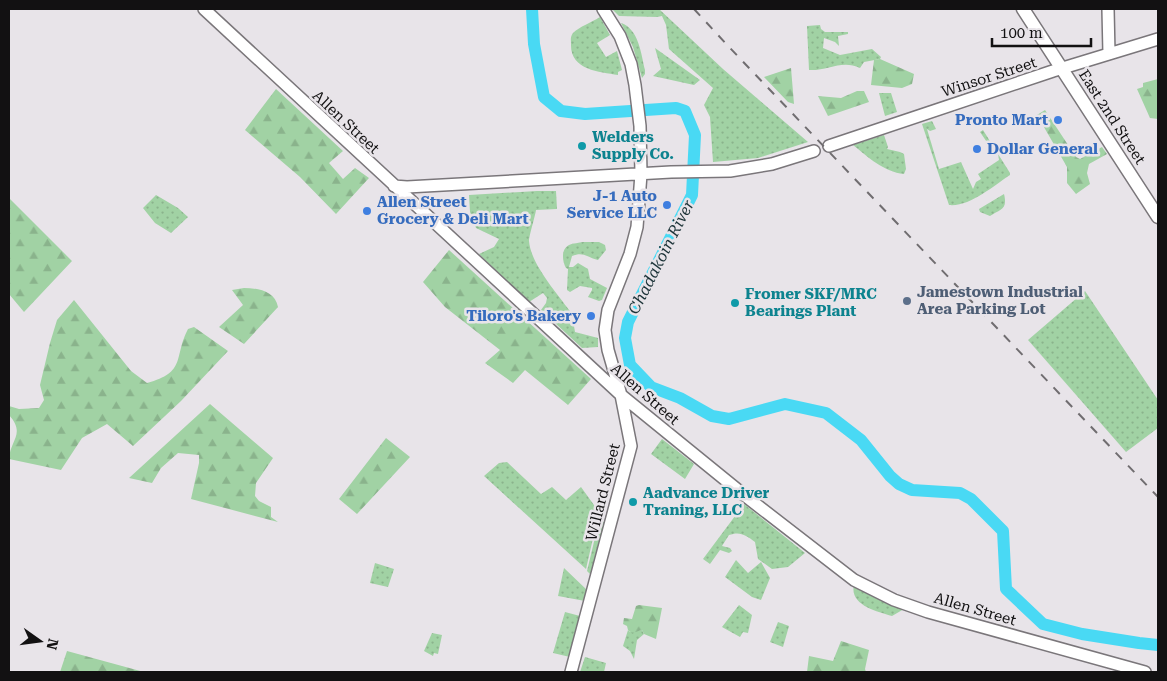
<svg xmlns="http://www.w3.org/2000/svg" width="1167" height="681" viewBox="0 0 1167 681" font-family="'Roboto Serif',serif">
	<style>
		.grass { fill: url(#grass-dots) }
		.forest { fill: url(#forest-firs) }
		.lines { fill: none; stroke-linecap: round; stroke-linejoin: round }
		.river { stroke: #49d9f4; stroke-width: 12 }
		.secondary-casing { stroke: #7a767a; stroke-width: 14 }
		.primary-casing { stroke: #7a767a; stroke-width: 15 }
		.secondary { stroke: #fff; stroke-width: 11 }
		.primary { stroke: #fff; stroke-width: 12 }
		.rail { stroke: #706d70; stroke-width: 2; stroke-dasharray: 9 9; stroke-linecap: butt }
		.shop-dot { fill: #3f7fe0; stroke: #e8e4e9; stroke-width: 2 }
		.culture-dot { fill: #0f9aa8; stroke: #e8e4e9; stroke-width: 2 }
		.service-dot { fill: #5c6f8a; stroke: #e8e4e9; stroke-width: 2 }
		.labels { text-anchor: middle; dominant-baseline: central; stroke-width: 5; stroke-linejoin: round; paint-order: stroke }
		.street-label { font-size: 15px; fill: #121112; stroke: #e8e4e9 }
		.shop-label { font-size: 15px; font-weight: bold; fill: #366cbe; stroke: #e8e4e9; text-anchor: end }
		.culture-label { font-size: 15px; font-weight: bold; fill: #0d838f; stroke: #e8e4e9; text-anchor: start }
		.service-label { font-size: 15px; font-weight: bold; fill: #4e5e75; stroke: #e8e4e9; text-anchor: start }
		.water-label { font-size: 16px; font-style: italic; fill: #1c3338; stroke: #e8e4e9 }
	</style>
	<defs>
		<pattern id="grass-dots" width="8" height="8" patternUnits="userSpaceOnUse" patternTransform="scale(1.25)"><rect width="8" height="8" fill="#a1d2a4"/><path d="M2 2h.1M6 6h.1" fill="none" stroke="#8ab38c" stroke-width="1.8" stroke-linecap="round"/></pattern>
		<pattern id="forest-firs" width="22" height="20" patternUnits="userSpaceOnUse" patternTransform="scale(1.25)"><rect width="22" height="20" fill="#a1d2a4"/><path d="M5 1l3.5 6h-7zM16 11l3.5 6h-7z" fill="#8ab38c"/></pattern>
	</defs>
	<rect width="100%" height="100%" fill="#e8e4e9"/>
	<path class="grass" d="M 612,9 L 659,9 L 723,69 L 808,142 L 758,158 L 713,162 L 710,117 L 704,105 L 713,88 L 669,49 L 666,25 L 662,16 L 657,17 L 619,16 Z
		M 600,17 L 610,35 L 597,43 L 606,57 L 617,51 L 622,70 L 618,72 L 618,75 C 599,72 570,70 571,44 C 571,40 570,37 573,33 C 579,27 592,22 600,17 Z
		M 621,23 C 639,29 641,54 645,70 L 645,74 L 642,78 L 633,47 Z
		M 820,25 L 821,29 L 825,32 L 848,32 L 848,34 L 838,36 L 839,46 L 835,42 L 824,38 L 823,48 L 840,55 L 872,49 L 881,57 L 880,59 L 864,62 L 860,68 C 842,59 828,71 809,70 L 807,26 Z
		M 655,48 L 700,80 L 694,85 L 653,76 L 661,69 Z
		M 879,93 L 891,93 L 897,112 L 885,116 Z
		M 932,121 L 936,129 L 930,131 L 927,129 L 939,169 L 961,162 L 973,189 L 976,182 L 981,179 L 978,174 L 999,160 L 998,153 L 995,154 L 980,132 L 983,130 L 1010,173 L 1010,175 C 993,186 970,207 949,205 L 922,124 Z
		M 884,135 L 888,147 L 887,149 L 900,152 L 904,154 L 906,169 L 904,174 C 884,172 868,157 853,145 Z
		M 537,191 L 556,191 L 557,209 L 536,210 C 535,217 529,236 529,241 C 531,265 558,294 572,314 L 567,321 L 574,326 L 575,332 L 598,338 L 598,347 L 582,348 L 541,310 L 546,303 L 547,298 L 543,293 L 529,302 L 479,254 L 494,247 L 499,239 L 476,228 L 470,212 L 469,195 Z
		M 1004,194 C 1008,210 1000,209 990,216 L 980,212 L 979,209 Z
		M 156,195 L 178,208 L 188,217 L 171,233 L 155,223 L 143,208 Z
		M 583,242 L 599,242 L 605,245 L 606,250 L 598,260 C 588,258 584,251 572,256 L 569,267 L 573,267 L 578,263 L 588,269 L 590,279 L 607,288 L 602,300 L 599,301 L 588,297 L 592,290 L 592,288 L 580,286 L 570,292 L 567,290 L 568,269 L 566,268 C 562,261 561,249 569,245 C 573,243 579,243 583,242 Z
		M 1085,291 L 1158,400 L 1158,428 L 1126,452 L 1028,340 Z
		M 662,439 L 694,464 L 685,479 L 651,454 Z
		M 507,462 L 541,494 L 552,487 L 566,500 L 581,487 L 599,512 L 586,569 L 484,476 L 499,463 Z
		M 744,504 L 805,553 L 788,567 L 772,569 L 758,559 L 755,542 C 746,535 740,531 729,535 L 722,546 L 730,548 L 732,551 L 729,553 L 720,550 L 710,564 L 703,559 Z
		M 599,521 L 605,522 L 591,575 L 587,571 Z
		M 736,560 L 748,573 L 761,562 L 770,578 L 761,600 L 752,597 L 725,577 Z
		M 375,563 L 394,569 L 388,587 L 370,583 Z
		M 564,568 L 587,590 L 585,601 L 558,596 Z
		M 854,584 L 904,609 L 892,616 C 876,611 849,605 854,584 Z
		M 739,605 L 752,615 L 748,633 L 743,632 L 740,637 L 722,627 Z
		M 565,612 L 580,616 L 570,657 L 553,653 Z
		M 778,622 L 789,626 L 783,647 L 770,642 Z
		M 628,630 L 630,632 L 642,630 L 644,634 L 637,640 L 634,659 L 630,651 L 623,646 Z
		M 432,633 L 442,635 L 438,654 L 434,653 L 433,656 L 424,651 Z
		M 585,657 L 606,663 L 604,672 L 580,672 Z"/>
	<path class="forest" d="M 880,59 L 914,74 L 912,84 L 902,88 L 871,85 L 874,60 Z
		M 791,68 L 794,104 L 788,102 L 764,77 Z
		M 1158,79 L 1158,119 L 1150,118 L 1137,89 L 1143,87 L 1143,83 Z
		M 276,89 L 343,151 L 329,163 L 343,179 L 355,168 L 369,178 L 336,214 L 300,177 L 245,130 Z
		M 857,91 L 864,91 L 869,102 L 828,116 L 818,96 L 841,98 Z
		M 1045,110 L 1076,157 L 1080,159 L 1102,147 L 1107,154 L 1089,164 L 1087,173 L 1090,184 L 1076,194 L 1067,183 L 1067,167 L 1037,115 Z
		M 9,198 L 72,261 L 24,312 L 9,294 Z
		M 449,250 L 591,379 L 568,405 L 525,370 L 513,383 L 485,363 L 500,350 L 445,307 L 423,282 Z
		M 244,288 C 258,288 275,291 278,307 L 244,344 L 219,327 L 243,305 L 232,290 Z
		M 74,300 L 131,371 L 147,383 C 187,372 173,358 188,329 L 194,327 L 228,351 L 181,401 L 133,446 L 107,424 L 82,438 L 61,470 L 9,459 C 10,440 26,434 9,415 L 9,406 L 19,409 L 39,408 L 44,400 L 40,385 L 50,343 L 57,320 Z
		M 210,404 L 273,458 L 256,483 L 255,496 L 259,501 L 271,507 L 271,517 L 278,522 L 191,499 L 199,463 L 199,455 L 178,453 L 161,468 L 152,483 L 129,478 Z
		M 386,438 L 410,457 L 357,514 L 339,499 Z
		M 639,605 L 662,608 L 656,639 L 644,634 L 642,630 C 636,631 633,635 628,630 L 627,626 L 623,624 L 624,618 L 632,619 L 636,606 Z
		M 841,641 L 869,650 L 865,669 L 866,672 L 807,672 L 809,656 L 833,661 Z
		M 67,651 L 144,672 L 60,672 Z"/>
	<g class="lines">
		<path class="river" d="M 532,9 L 534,44 L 544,97 L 561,111 L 585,114 L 676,108 L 685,111 L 695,135 L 692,195 L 628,322 L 625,338 L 630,365 L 651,387 L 680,398 L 712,416 L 729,419 L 785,404 L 826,413 L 861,440 L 890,476 L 899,484 L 912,490 L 960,493 L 971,499 L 1003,531 L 1006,589 L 1043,624 L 1082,634 L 1139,643 L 1158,645"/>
		<defs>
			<path id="secondary" d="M 204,9 L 621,395 L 744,495 L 854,580 L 894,600 L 928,612 L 1145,672
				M 1108,9 L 1109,54
				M 829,146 L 1053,71 L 1158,39
				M 394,186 L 407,187 L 671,172 L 730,171 L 772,164 L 814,151
				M 571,672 L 631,446 L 621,395 L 608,350 L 605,330 L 608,310 L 630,254 L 637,227 L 641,174 L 640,126 L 635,85 L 631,64 L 620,36 L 603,9"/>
			<path id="primary" d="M 1023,9 L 1158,217"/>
		</defs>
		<use href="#secondary" class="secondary-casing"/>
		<use href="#primary" class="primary-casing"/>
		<use href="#secondary" class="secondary"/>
		<use href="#primary" class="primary"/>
		<path class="rail" d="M 694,9 L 730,48 L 1158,497"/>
	</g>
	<g class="shop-dot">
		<circle cx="1058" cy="120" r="5"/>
		<circle cx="977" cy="149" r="5"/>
		<circle cx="667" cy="205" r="5"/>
		<circle cx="367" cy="211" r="5"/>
		<circle cx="591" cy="316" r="5"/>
	</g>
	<g class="culture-dot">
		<circle cx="582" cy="146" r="5"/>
		<circle cx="735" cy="303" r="5"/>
		<circle cx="633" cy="502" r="5"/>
	</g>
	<circle class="service-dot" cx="907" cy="301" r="5"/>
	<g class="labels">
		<g class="street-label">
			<text transform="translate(989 77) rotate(-18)">Winsor Street</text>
			<text transform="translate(1112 117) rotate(57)">East 2nd Street</text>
			<text transform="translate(346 122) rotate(43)">Allen Street</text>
			<text transform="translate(645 394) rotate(41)">Allen Street</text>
			<text transform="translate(603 492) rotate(-76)">Willard Street</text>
			<text transform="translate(975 609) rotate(16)">Allen Street</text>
		</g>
		<g class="shop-label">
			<text x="1048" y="120">Pronto Mart</text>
			<text x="987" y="149" text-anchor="start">Dollar General</text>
			<text x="657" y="196">J-1 Auto<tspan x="657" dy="17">Service LLC</tspan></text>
			<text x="377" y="202" text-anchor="start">Allen Street<tspan x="377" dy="17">Grocery &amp; Deli Mart</tspan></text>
			<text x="581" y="316">Tiloro's Bakery</text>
		</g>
		<g class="culture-label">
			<text x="592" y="137">Welders<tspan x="592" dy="17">Supply Co.</tspan></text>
			<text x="745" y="294">Fromer SKF/MRC<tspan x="745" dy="17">Bearings Plant</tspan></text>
			<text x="643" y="493">Aadvance Driver<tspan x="643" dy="17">Traning, LLC</tspan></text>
		</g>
		<g class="service-label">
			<text x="917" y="292">Jamestown Industrial<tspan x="917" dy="17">Area Parking Lot</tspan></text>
		</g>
		<g class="water-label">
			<text transform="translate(661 257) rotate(-63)">Chadakoin River</text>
		</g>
	</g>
	<rect width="1167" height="681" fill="none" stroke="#121112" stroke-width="20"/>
	<g transform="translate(40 641) rotate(104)" stroke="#e8e4e9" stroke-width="4" paint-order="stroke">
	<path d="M0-4L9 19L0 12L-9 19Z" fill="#121112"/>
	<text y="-8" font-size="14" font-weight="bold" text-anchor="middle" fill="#121112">N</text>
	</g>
	<path d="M992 38v8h99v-8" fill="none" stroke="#121112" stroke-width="2.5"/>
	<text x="1000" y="38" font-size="15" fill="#121112" stroke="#e8e4e9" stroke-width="4" paint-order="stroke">100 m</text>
</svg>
